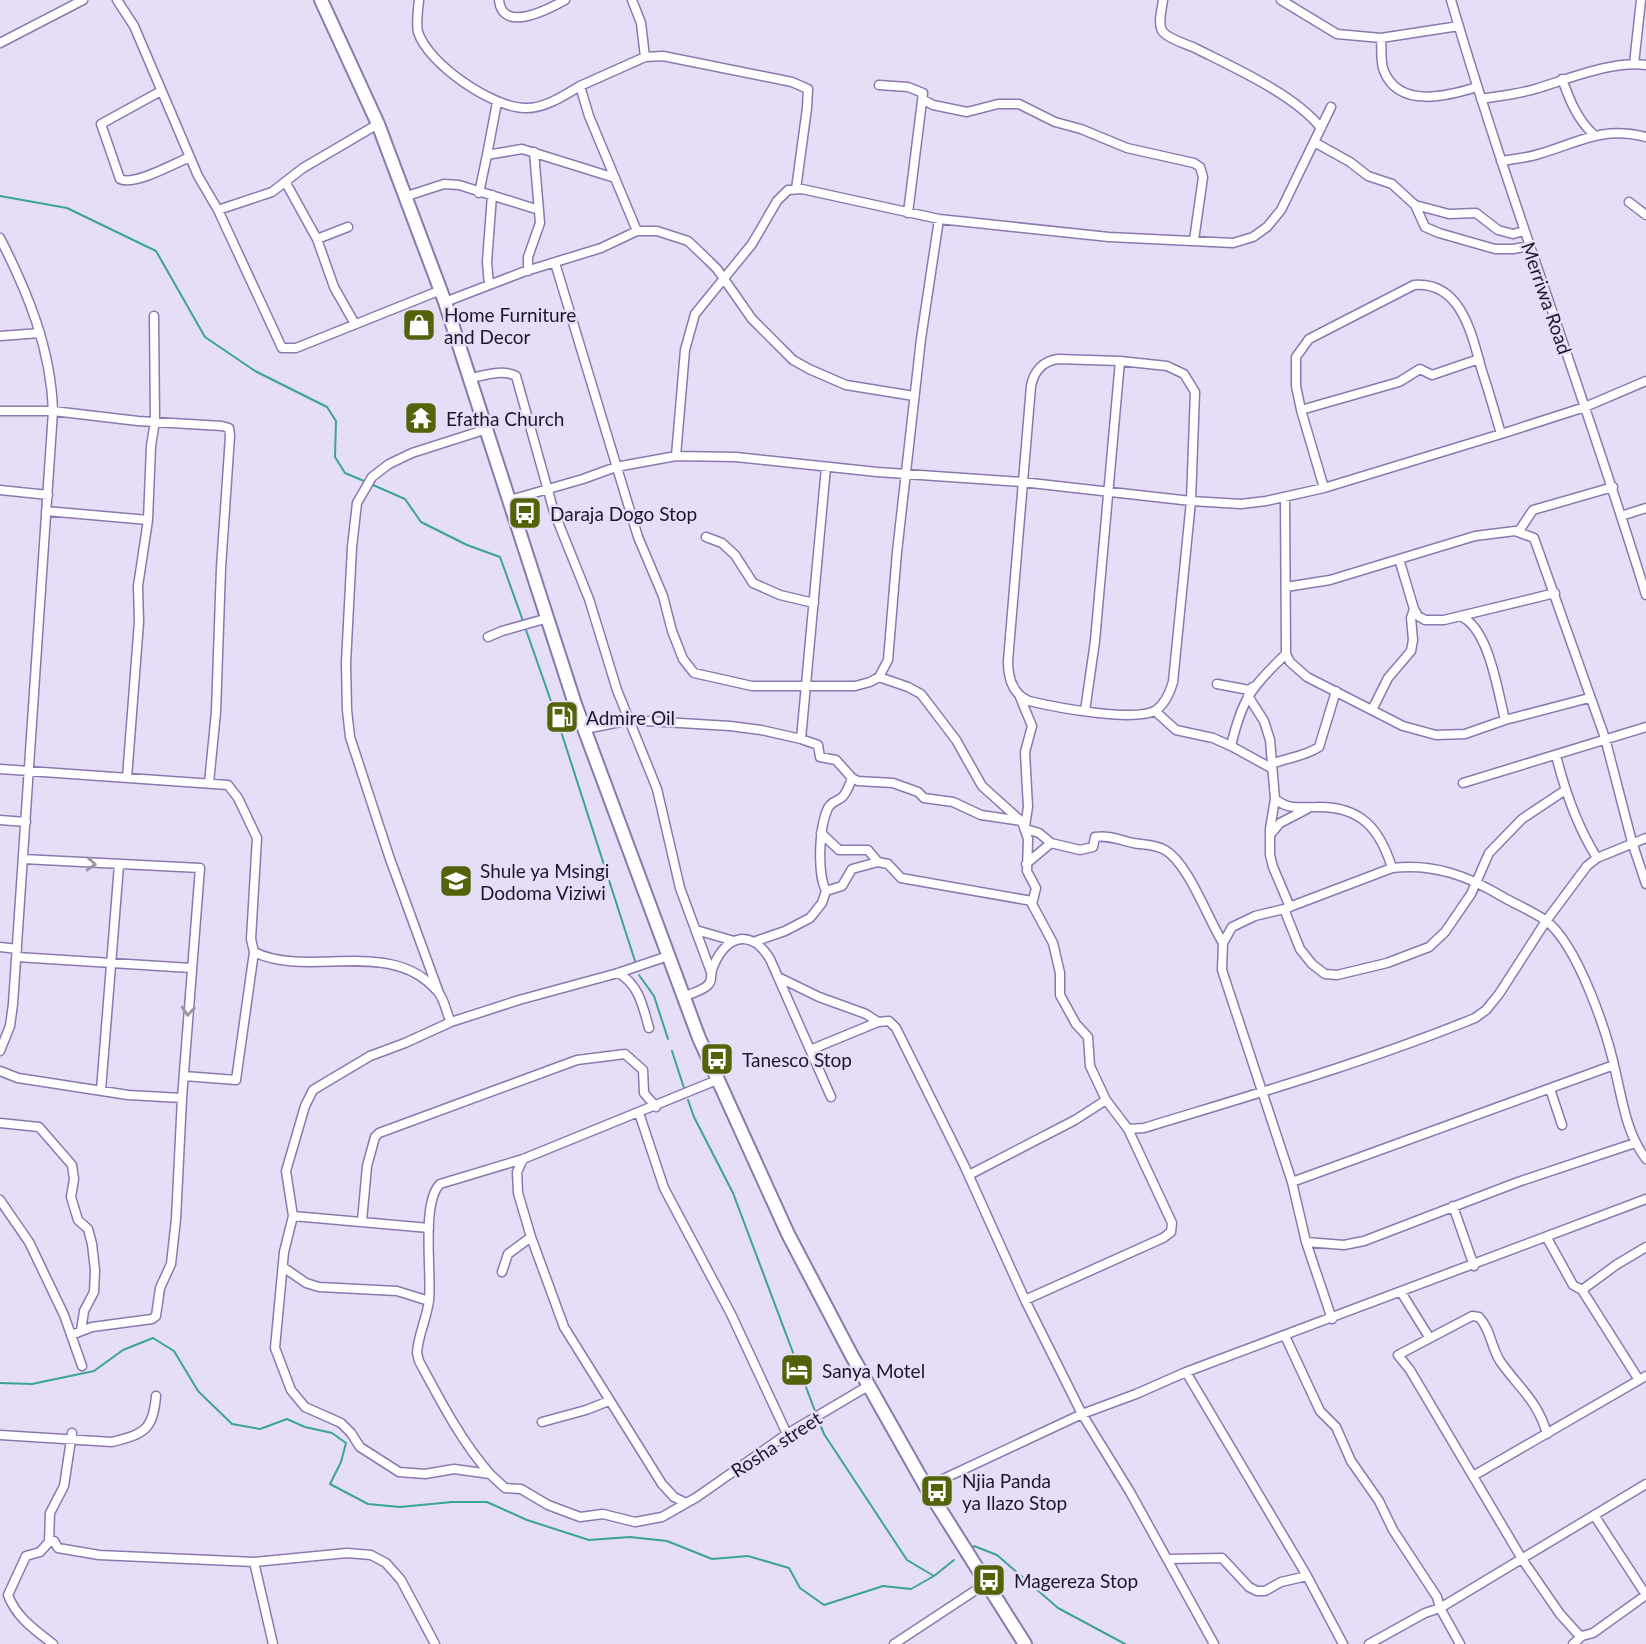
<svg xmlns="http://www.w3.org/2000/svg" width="1646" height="1644" viewBox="0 0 1646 1644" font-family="Lato,sans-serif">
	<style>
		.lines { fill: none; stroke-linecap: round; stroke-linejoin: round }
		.stream { stroke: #3ba594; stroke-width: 2 }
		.minor-casing { stroke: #8c78b0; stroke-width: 11 }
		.highway-casing { stroke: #8c78b0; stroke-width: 16 }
		.minor { stroke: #fff; stroke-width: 8 }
		.highway { stroke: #fff; stroke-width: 12 }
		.oneway { stroke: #9a96a0 }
		.labels { text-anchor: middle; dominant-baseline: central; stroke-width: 5; stroke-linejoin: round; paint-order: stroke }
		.street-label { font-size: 19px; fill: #1e162c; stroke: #e6def7 }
		.poi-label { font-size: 19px; fill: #1e162c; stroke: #e6def7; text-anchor: start }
	</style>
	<rect width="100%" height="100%" fill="#e6def7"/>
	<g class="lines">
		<path class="stream" d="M 0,196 L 67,208 L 156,251 L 205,337 L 255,371 L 327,407 L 336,421 L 335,457 L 345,473 L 364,481
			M 373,485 L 405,499 L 421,522 L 467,545 L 500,557 L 523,621
			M 525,627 L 553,707
			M 557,719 L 635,961
			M 639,975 L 654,996 L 668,1039
			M 672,1051 L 684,1088
			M 688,1100 L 694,1117 L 733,1193 L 815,1411
			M 0,1383 L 32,1384 L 94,1371 L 123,1350 L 153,1338 L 174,1351 L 198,1391 L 232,1424 L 260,1429 L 287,1419 L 305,1427 L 332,1433 L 346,1443 L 341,1462 L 330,1484 L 368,1504 L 400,1507 L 452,1502 L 487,1502 L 527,1520 L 589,1540 L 630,1537 L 667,1541 L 712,1559 L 748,1556 L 789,1568 L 800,1588 L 824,1605 L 883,1586 L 911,1589 L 934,1576
			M 819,1422 L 824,1434 L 907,1560 L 934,1576 L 954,1560
			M 971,1548 L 974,1546 L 997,1555 L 1058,1608 L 1125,1644"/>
		<defs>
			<path id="minor" d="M 117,0 L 134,26 L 198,176 L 218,210 L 282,348 L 296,348 L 441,290
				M 419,0 C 418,10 416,23 418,32 C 428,64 493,108 525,108 C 544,109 565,95 580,86
				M 499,0 C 502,34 549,9 565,0
				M 632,0 L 641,23 L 645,57
				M 1163,0 C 1162,9 1157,24 1163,32 C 1170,40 1187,44 1197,49 C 1235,68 1295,95 1321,128
				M 1281,0 L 1337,34 L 1381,38 L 1459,26
				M 1451,0 C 1510,201 1585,396 1646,595
				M 1381,38 C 1382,48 1380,62 1384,71 C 1399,109 1448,96 1477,87
				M 0,43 L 83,0
				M 1634,64 L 1641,0
				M 1562,79 C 1570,101 1577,119 1594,135
				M 879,85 L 908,87 L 923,93 L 908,213
				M 161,91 L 101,124 L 120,179 C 134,186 173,164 190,157
				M 1481,99 C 1499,96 1518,94 1535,89 C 1566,80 1613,60 1646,65
				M 924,100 L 933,105 L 967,112 L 998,104 L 1019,104 L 1055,122 L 1081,129 L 1127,148 L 1194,163 L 1200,167 L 1203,177 L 1194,240
				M 1314,142 L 1350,162 L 1368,176 L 1392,184 L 1415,205 L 1449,214 L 1476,213 L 1498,230 L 1513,234 L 1524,231
				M 487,155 L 497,102
				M 1501,161 C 1513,159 1527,158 1539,154 C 1580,142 1601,126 1646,137
				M 286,183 L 317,239 L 334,287 L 355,324
				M 479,193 L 487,155 L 522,149 L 615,178
				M 407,196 L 444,184 L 459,185 L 539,210
				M 1629,202 L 1646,215
				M 1415,205 L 1425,227 L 1439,233 L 1495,249 L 1513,249 L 1529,246
				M 218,210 L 272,192 L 303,168 L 378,124
				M 637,231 L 589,116 L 580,86 L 645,57 L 663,56 L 792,82 L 808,89 L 807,108 L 796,189
				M 0,238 C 28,293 51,349 53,411 L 13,1004 L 10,1026 L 0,1051
				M 317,239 L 348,227
				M 555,263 L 638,537 L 663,596 L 672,631 L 683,659 L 694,673 L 752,686 L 855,686 L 870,682 L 879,677 L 888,660 L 897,552 L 921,339 L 939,219
				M 528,271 L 528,257 L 540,223 L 534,152
				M 489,285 L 487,262 L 492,195
				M 445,302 L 523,272 L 601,248 L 637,231 L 657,231 L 688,241 L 709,261 L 717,269 L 752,319 L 793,360 L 809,369 L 846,385 L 914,396
				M 0,336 L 40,333
				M 1058,359 L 1120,361 L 1167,366 L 1184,374 L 1195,392 L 1191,501 L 1173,682 C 1170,692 1165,704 1156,710 C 1136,723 1054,707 1029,701 C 1012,694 1008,678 1008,661 L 1031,386 C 1034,371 1043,361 1058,359 Z
				M 471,378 C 485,375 503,369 516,376 L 554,512 L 589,599 L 617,690 L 657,789 L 680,888 L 711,972
				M 1301,410 L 1399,382 L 1420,369 L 1432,375 L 1479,359
				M 0,411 L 53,411 L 138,421 L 222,426 L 229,428 L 230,436 L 221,568 L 216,712 L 209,783
				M 676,456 L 685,350 L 695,314 L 752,244 L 777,201 L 788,190 L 802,189 L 939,219 L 1109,237 L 1233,243 L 1253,237 L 1267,227 L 1281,210 L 1331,107
				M 1324,488 L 1301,410 L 1296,386 L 1296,357 L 1309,339 L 1414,285 C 1462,281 1472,336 1482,371 C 1489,392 1495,413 1501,434
				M 0,490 L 48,495
				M 1285,498 L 1286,654 L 1290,662 L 1307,677 L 1403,726 L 1436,735 L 1465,734 L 1505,720 L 1589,698
				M 510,500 L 583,479 L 616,467 L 676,456 L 736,457 L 877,472 L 1022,482 L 1191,501 L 1241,504 L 1266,501 L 1324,488 L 1501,434 L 1585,407 L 1646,381
				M 46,511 L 148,520
				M 1621,516 L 1646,508
				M 1519,531 L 1533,510 L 1613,487
				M 706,537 L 722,543 L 735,555 L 753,583 L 780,595 L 814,603
				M 1399,559 L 1414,609 L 1418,616 L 1425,620 L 1444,620 L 1555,593
				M 1286,587 L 1330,580 L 1475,536 L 1515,531 L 1534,538 L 1605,738 L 1632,842 L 1646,884
				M 1460,616 C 1489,627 1498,693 1505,720
				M 488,637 L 502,631 L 548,618
				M 879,677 L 908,687 L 921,694 L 956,740 L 982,786 L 1022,822 L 1028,839 L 1027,871 L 1036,888 L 1032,904 L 1053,943 L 1060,973 L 1060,995 L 1076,1024 L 1088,1037 L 1090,1066 L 1106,1100 L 1128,1129 L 1172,1223 L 1171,1232 L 1163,1238 L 1025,1300
				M 1217,684 L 1249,690 L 1253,687
				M 1248,696 L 1264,721 L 1270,740 L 1275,799 L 1270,829 L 1270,855 L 1273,867 L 1290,907
				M 1020,697 L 1032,726 L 1025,752 L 1028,807 L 1025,826
				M 1372,710 L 1388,678 L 1411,651 L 1413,640 L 1411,618 L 1414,609
				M 1085,711 L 1095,641 L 1120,361
				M 1155,711 L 1176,730 L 1213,738 L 1231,746 C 1242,699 1251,687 1286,654
				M 585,729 L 630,720 L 730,726 L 761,730 L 801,739 L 818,745 L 820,757 L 836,760 L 852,778 L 858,781 L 893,783 L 918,792 L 924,798 L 953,802 L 981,815 L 1021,821
				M 801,739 L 826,467
				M 1231,746 L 1271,768
				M 1556,755 C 1565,792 1577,826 1597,858
				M 1272,764 C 1288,757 1304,757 1319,747 L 1336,691
				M 0,769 L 228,785 L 238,798 L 257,838 L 251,939 L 254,952 C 309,979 392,936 438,992 C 445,1000 446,1013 451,1022
				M 127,778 L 139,622 L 138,586 L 148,520 L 151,446 L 155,421 L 154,316
				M 1463,783 L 1646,727
				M 1275,799 C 1289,810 1299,807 1317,807 C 1361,806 1380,829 1392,868
				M 0,820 L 26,822
				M 1026,829 L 1039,833 L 1051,843
				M 821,833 L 839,850 L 868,850 L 878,862 L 888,864 L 901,878 L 1032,901
				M 1270,835 L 1280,823 L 1307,809
				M 23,859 L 200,868 L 182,1098 L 176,1219 L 171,1264 L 160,1288 L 156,1316 L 152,1319 L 92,1327 L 71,1335
				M 1026,864 L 1051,843 L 1080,850 L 1093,847 L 1095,837 C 1109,835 1120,840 1133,843 C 1144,845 1155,844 1165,850 C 1188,863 1208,919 1223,943
				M 826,891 C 817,873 819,827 828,808 C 832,801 836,802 841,798 C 847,794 849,785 852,778
				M 1284,909 L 1300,949 L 1312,964 L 1325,974 L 1337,975 L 1387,963 L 1429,947 L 1445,932 L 1471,894 L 1489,853 L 1522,819 L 1564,791
				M 696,930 L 734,941
				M 756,941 L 785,931 L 810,918 L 822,903 L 826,891 L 842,886 L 852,869 L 878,862
				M 0,947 L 17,949
				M 668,956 L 618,973 L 519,1000 L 451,1022 L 405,1043 L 370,1056 L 313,1090 L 305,1106 L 286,1171 L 293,1216 L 284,1252 L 275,1348 L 291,1390 L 305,1407 L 341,1423 L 351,1433 L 360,1447 L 399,1472 L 425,1474 L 454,1469 L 490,1474 L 505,1488 L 521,1489 L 548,1505 L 580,1517 L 603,1514 L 635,1522 L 662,1517 L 697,1497 L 787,1434 L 868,1386
				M 17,957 L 191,968
				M 618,973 C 639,984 643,1007 649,1028
				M 778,977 L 819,997 L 866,1014 L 878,1022
				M 439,993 L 390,859 L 350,737 L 347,710 L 346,663 L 352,547 L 357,503 L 372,477 L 389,464 L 412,453 L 487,429
				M 684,997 C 691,993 702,991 708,985 C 713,980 710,976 712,970 C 723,937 750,926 770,959 L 831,1097
				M 810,1050 L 878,1022 L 889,1021 L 896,1028 L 964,1165 L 1025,1300 L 1082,1414 L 1130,1492 L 1214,1644
				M 0,1071 L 18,1078 L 128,1095 L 182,1098
				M 184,1076 L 236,1080 L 254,952
				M 1550,1089 L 1562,1125
				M 101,1090 L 119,865
				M 639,1113 L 664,1188 L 731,1314 L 787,1434
				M 0,1123 L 39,1127 L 72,1165 L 74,1179 L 71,1197 L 78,1220 L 88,1229 L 92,1244 L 95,1270 L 94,1292 L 84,1311 L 81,1331
				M 1128,1129 L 1144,1128 C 1255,1094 1367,1062 1475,1018 L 1486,1010 L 1499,994 L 1546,921 L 1587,866 L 1597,858 L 1646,838
				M 523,1159 L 517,1172 L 518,1193 L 531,1237 L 564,1327 L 662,1484 L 674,1497 L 686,1503
				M 969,1175 L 1075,1120 L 1106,1100
				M 1292,1182 L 1614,1065
				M 0,1200 L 29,1242 L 64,1315 L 82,1366
				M 1453,1206 L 1474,1266
				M 293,1216 L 429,1228
				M 362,1221 L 367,1166 L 375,1137 L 379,1133 L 577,1060 L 625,1054 L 643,1070 L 644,1093 L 656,1107
				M 1547,1238 L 1573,1285 L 1582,1290 L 1639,1380
				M 1306,1242 L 1344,1245 L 1364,1241 L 1518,1182 L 1635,1143
				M 283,1267 L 306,1283 L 319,1287 L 397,1291 L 429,1301
				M 502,1272 L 508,1254 L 531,1237
				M 1582,1290 L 1616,1265 L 1646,1247
				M 1401,1292 L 1429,1337
				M 1332,1319 L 1306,1242 L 1292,1182 L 1222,970 L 1223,943 L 1232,927 L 1255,916 L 1284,909 L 1392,868 C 1434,863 1468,876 1503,897 C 1517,905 1532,911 1545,920 C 1578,944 1608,1035 1616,1074 C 1623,1104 1627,1134 1646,1159
				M 1285,1336 L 1320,1411 L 1336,1427 L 1351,1461 L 1379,1501 L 1393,1530 L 1437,1597 L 1440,1608 L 1646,1484
				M 1186,1372 L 1307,1576 L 1343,1644
				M 542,1422 L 586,1410 L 609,1401
				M 72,1433 L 64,1486 L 50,1513 L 49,1542 L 54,1541 L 58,1548 L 99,1555 L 254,1562 L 347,1553 L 371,1555 L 386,1563 L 401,1580 L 435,1644
				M 1547,1434 C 1538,1401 1518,1387 1500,1361 C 1491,1347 1491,1330 1479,1317 L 1472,1316 L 1398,1355 L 1410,1370 L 1522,1559 L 1560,1614 L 1578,1634 L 1582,1636 L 1593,1633 L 1646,1595
				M 0,1435 L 112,1442 C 144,1434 153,1430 156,1396
				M 490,1474 C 461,1441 440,1400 419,1361 L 417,1353 C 418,1335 427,1318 429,1300 C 432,1273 421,1203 440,1184 L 523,1159 L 717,1080
				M 1473,1476 L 1646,1376
				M 926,1487 L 1082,1414 L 1136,1394 L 1186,1372 L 1646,1199
				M 1594,1515 L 1646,1595
				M 49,1542 L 40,1552 L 26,1556 L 8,1595 C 16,1617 35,1630 53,1644
				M 1168,1559 L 1222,1558 L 1249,1587 L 1257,1591 L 1265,1591 L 1281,1582 L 1307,1576
				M 254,1562 L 273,1644
				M 894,1644 L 985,1584
				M 1369,1644 L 1425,1613 L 1440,1608 L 1460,1644
				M 1573,1644 L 1582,1636"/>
			<path id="highway" d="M 321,0 L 378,124 L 445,302 L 575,704 L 699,1038 L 788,1234 L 852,1356 L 926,1487 L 1025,1644"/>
		</defs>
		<use href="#minor" class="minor-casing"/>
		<use href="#highway" class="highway-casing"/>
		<use href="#minor" class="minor"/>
		<use href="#highway" class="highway"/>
	</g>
	<defs><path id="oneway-chevron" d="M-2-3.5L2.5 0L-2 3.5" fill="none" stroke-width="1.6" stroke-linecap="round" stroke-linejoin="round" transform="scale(1.75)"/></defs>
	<g class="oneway">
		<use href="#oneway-chevron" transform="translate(91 864) rotate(3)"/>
		<use href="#oneway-chevron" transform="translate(188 1011) rotate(94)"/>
	</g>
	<defs>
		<symbol id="shop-square" viewBox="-11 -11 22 22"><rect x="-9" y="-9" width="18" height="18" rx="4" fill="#53630a" stroke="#e6def7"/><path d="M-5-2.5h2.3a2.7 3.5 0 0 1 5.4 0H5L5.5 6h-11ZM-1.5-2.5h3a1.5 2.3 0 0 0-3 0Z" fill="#fff"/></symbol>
		<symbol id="temple-square" viewBox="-11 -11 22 22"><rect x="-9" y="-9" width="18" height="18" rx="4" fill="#53630a" stroke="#e6def7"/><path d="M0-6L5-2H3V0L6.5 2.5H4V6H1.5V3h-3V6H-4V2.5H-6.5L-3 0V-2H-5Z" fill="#fff"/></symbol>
		<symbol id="bus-square" viewBox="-11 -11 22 22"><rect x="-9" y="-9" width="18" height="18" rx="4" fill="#53630a" stroke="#e6def7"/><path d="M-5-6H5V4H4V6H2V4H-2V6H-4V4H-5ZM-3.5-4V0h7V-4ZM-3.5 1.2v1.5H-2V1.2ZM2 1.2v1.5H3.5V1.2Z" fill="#fff"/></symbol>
		<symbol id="fuel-square" viewBox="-11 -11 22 22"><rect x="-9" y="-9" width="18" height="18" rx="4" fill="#53630a" stroke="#e6def7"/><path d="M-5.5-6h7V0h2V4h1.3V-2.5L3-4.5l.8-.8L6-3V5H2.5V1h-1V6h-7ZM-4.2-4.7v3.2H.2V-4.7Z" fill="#fff"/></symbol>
		<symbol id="school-square" viewBox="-11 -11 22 22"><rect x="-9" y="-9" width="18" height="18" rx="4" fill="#53630a" stroke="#e6def7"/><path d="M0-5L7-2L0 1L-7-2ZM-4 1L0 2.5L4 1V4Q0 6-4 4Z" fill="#fff"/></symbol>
		<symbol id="hotel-square" viewBox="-11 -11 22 22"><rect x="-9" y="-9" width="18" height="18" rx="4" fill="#53630a" stroke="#e6def7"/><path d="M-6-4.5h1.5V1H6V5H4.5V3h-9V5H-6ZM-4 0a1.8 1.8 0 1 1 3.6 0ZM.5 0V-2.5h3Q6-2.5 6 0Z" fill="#fff"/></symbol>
	</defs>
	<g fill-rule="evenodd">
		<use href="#shop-square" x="400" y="306" width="38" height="38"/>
		<use href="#temple-square" x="402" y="399" width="38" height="38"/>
		<use href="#bus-square" x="506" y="494" width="38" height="38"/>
		<use href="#fuel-square" x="543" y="698" width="38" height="38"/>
		<use href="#school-square" x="437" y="862" width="38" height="38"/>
		<use href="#bus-square" x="698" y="1040" width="38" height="38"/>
		<use href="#hotel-square" x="778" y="1351" width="38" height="38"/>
		<use href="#bus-square" x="918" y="1472" width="38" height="38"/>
		<use href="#bus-square" x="970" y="1561" width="38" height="38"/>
	</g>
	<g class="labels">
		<g class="street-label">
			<text transform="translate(1547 298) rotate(71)">Merriwa Road</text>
			<text transform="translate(776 1444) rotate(-33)">Rosha street</text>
		</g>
		<g class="poi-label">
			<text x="444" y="314">Home Furniture<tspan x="444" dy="22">and Decor</tspan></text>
			<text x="446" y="418">Efatha Church</text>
			<text x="550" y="513">Daraja Dogo Stop</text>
			<text x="586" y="717">Admire Oil</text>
			<text x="480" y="870">Shule ya Msingi<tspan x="480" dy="22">Dodoma Viziwi</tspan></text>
			<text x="742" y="1059">Tanesco Stop</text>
			<text x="822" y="1370">Sanya Motel</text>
			<text x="962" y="1480">Njia Panda<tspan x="962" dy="22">ya Ilazo Stop</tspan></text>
			<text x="1014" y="1580">Magereza Stop</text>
		</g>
	</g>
</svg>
